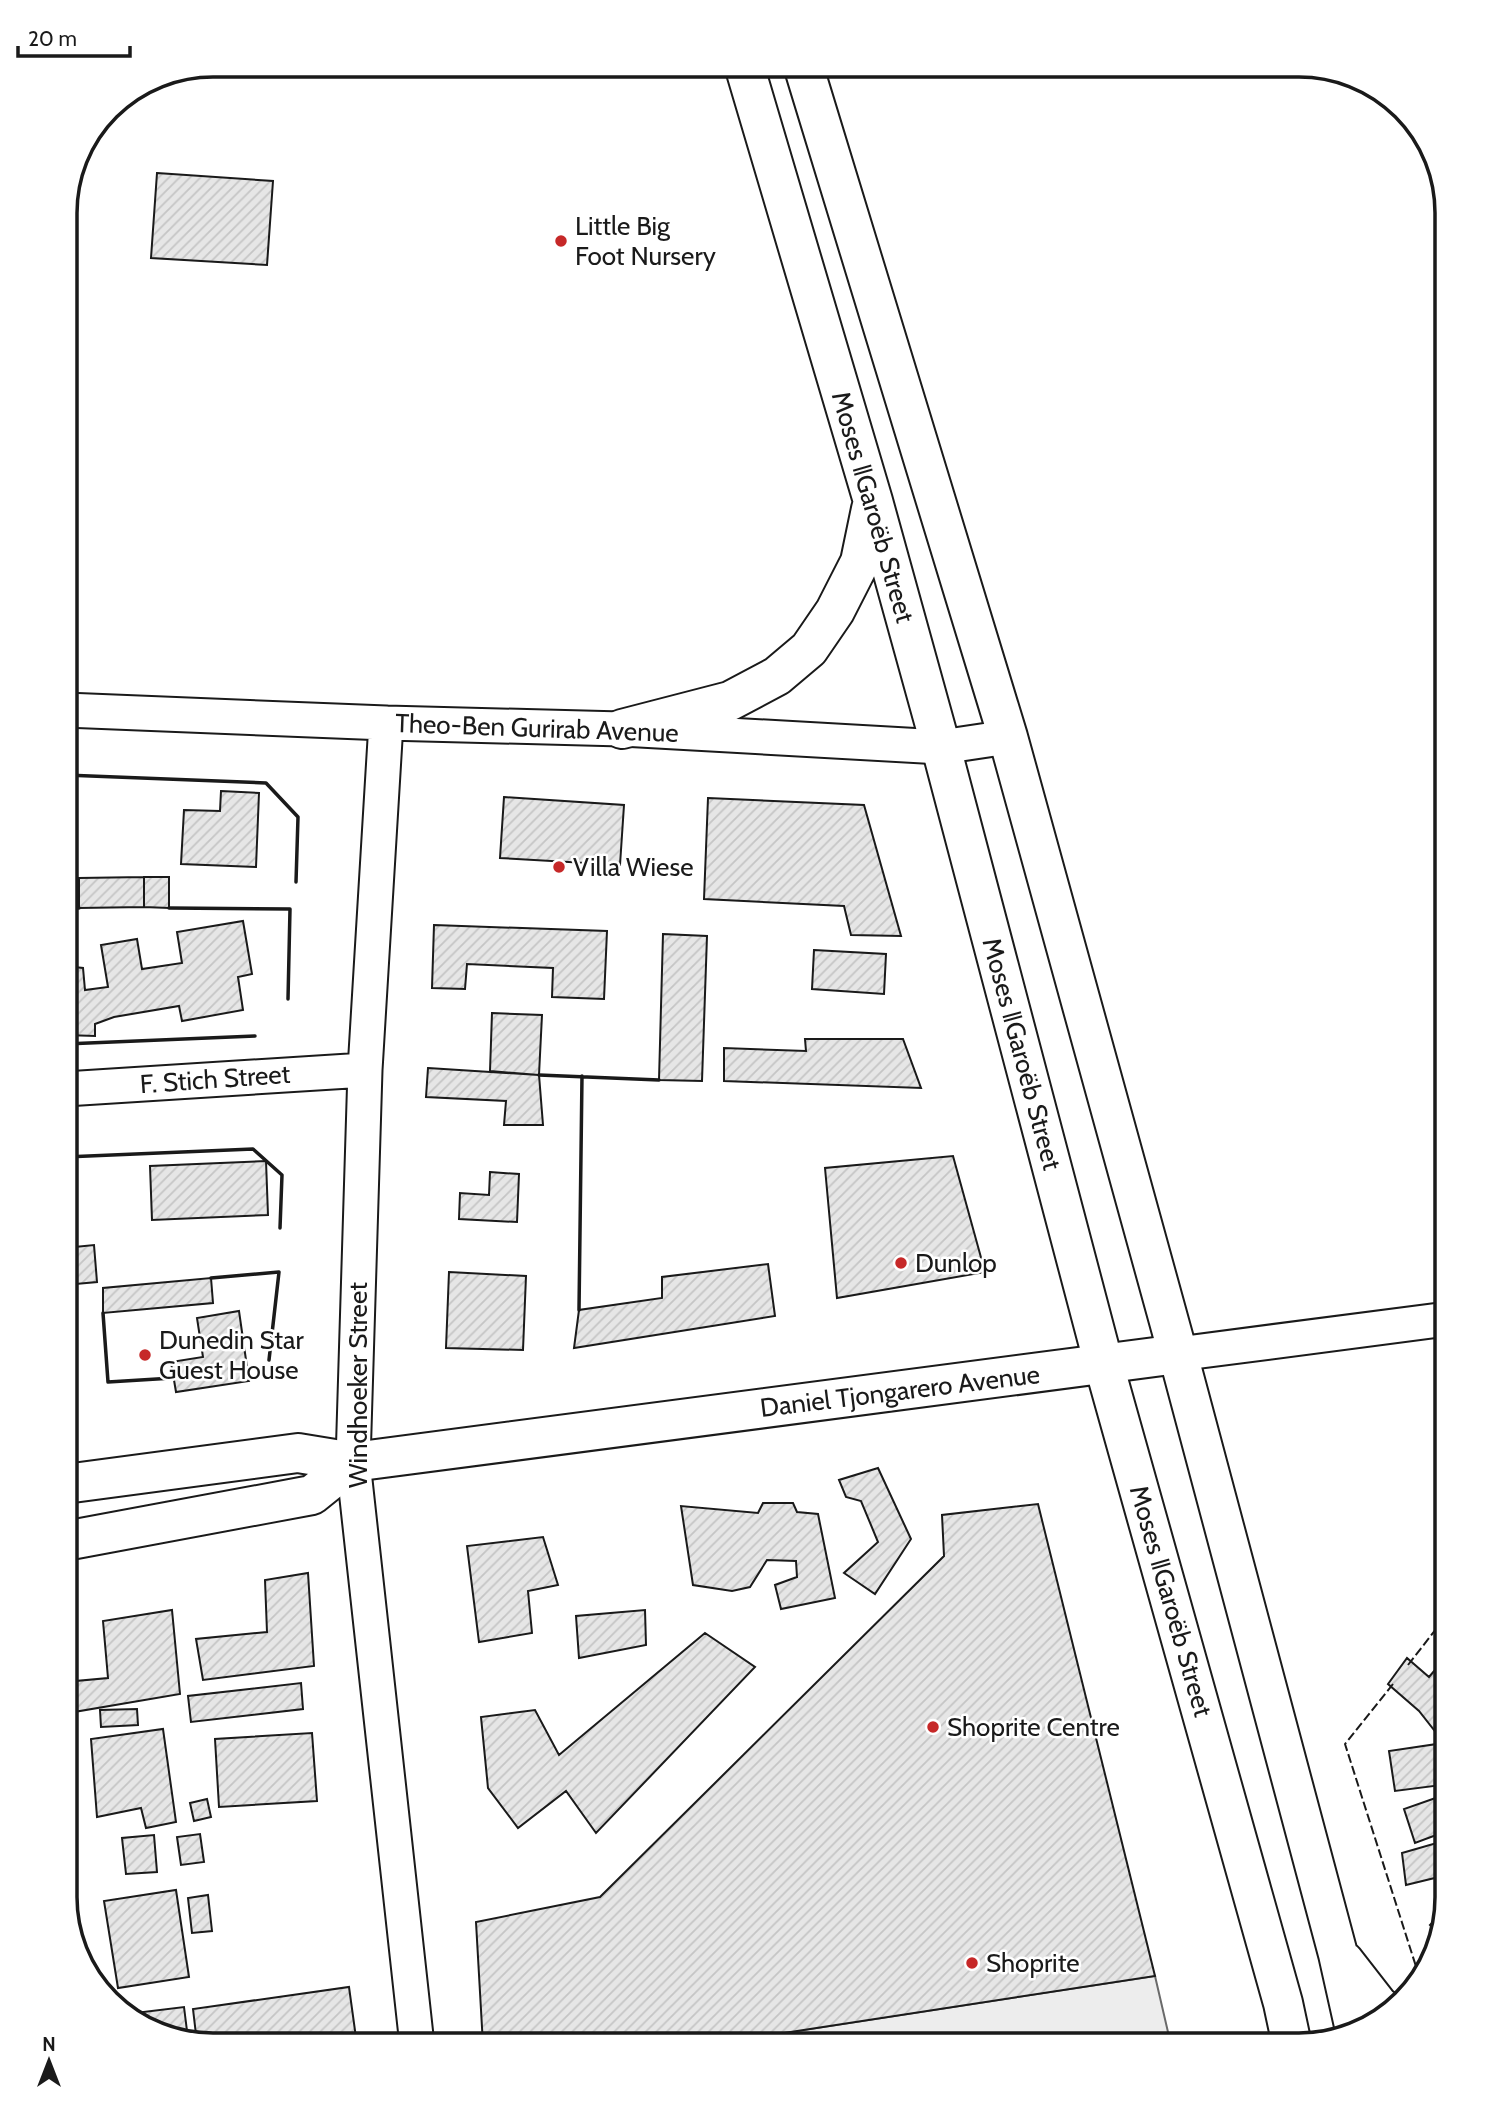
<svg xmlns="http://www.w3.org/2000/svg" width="1512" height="2110" viewBox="0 0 1512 2110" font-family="Cabin,sans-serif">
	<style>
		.parking { fill: #ededed; stroke: #6a6a6a; stroke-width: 2 }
		.building { fill: url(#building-hatch); stroke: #1a1a1a; stroke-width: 2 }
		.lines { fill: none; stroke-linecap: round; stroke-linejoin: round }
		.minor-casing { stroke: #1a1a1a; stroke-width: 37 }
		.tertiary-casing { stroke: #1a1a1a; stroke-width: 42 }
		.primary-casing { stroke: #1a1a1a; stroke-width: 42 }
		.minor { stroke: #fff; stroke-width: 33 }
		.tertiary { stroke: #fff; stroke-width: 38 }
		.primary { stroke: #fff; stroke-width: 38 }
		.fence { stroke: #1a1a1a; stroke-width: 2; stroke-dasharray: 9 3.5; stroke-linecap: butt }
		.wall { stroke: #1a1a1a; stroke-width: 3.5 }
		.poi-dot { fill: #c62828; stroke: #fff; stroke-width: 2.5 }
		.labels { text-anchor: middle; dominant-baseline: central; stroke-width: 5; stroke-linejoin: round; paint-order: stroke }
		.poi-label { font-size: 26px; fill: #1a1a1a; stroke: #fff; text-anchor: start }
		.street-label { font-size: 26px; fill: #1a1a1a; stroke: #fff }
		.rim { fill: none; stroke: #1a1a1a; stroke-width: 3.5 }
	</style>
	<defs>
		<pattern id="building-hatch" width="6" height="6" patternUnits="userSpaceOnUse" patternTransform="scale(1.75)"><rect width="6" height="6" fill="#e6e6e6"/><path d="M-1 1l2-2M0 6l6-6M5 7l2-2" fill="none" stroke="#c5c5c5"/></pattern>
	</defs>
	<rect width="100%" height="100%" fill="#fff"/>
	<path class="parking" d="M 1155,1976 L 1171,2045 L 706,2045 Z"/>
	<path class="building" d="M 157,173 L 273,181 L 267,265 L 151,258 Z
		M 221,791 L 259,793 L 256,867 L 181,864 L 184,810 L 220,811 Z
		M 504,797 L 624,805 L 620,865 L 500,858 Z
		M 708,798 L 864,805 L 901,936 L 851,935 L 844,906 L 704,899 Z
		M 144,877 L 169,877 L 169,908 L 144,907 Z
		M 144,877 L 144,907 L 79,908 L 79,878 Z
		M 243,921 L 252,974 L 238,977 L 243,1010 L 182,1021 L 179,1006 L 114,1017 L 95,1024 L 95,1036 L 65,1035 L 65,966 L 83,968 L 85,990 L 108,987 L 101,945 L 137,939 L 142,969 L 182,963 L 177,932 Z
		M 434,925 L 607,931 L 604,999 L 552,997 L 553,968 L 467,964 L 465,989 L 432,988 Z
		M 663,934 L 707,936 L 702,1081 L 659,1080 Z
		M 814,950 L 886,954 L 884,994 L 812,989 Z
		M 492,1013 L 542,1015 L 539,1075 L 490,1071 Z
		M 805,1039 L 903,1039 L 921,1088 L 724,1081 L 724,1048 L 806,1051 Z
		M 428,1068 L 539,1075 L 543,1125 L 504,1125 L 506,1101 L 426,1097 Z
		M 953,1156 L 985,1272 L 837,1298 L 825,1168 Z
		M 266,1161 L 268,1215 L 152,1220 L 150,1166 Z
		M 490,1172 L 519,1174 L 517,1222 L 459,1219 L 460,1193 L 489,1195 Z
		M 94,1245 L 97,1282 L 65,1285 L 65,1248 Z
		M 768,1264 L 775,1316 L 574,1348 L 579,1310 L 662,1298 L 662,1277 Z
		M 449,1272 L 526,1276 L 523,1350 L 446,1348 Z
		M 211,1278 L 213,1303 L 103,1313 L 103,1288 Z
		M 239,1311 L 249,1381 L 176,1392 L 171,1362 L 203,1357 L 197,1318 Z
		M 878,1468 L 911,1539 L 875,1594 L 844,1573 L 878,1542 L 861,1501 L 846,1497 L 839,1480 Z
		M 763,1503 L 793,1503 L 797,1512 L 818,1514 L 835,1598 L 781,1609 L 775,1585 L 797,1577 L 796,1561 L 767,1560 L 750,1587 L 732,1591 L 693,1585 L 681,1506 L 758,1513 Z
		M 1038,1504 L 1155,1976 L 706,2045 L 483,2045 L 476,1922 L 600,1897 L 944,1556 L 942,1515 Z
		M 543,1537 L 558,1585 L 528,1591 L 532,1633 L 479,1642 L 467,1546 Z
		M 308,1573 L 314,1666 L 203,1680 L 196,1639 L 267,1632 L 265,1580 Z
		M 172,1610 L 180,1694 L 68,1713 L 65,1701 L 65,1682 L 108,1678 L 103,1621 Z
		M 645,1610 L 646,1645 L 579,1658 L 576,1616 Z
		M 705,1633 L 755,1667 L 596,1833 L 566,1791 L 518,1828 L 488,1788 L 481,1717 L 535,1710 L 559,1755 Z
		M 1447,1656 L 1447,1742 L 1445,1744 L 1419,1711 L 1388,1684 L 1407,1658 L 1429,1677 Z
		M 301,1683 L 303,1709 L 191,1722 L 188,1696 Z
		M 137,1709 L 138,1725 L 101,1727 L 100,1710 Z
		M 163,1729 L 176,1822 L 146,1828 L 141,1808 L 97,1817 L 91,1739 Z
		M 312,1733 L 317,1801 L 219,1807 L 215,1739 Z
		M 1437,1744 L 1442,1785 L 1395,1791 L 1389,1751 Z
		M 1447,1794 L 1447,1831 L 1415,1843 L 1404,1809 Z
		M 207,1799 L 211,1817 L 194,1821 L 190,1803 Z
		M 200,1834 L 204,1862 L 181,1865 L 177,1837 Z
		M 154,1835 L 157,1872 L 126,1874 L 122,1838 Z
		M 1447,1840 L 1447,1885 L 1443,1876 L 1406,1885 L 1402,1853 Z
		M 176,1890 L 189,1977 L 118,1988 L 104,1901 Z
		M 208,1895 L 212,1931 L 192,1933 L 188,1898 Z
		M 1443,1912 L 1438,1933 L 1430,1925 Z
		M 349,1987 L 357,2045 L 204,2045 L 197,2043 L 193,2009 Z
		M 184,2007 L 187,2031 L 166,2034 L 138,2025 L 127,2014 Z"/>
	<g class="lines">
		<defs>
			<path id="minor" d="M 65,710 L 386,723 L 622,729 L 941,747 L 1008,737
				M 386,723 L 365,1070 L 353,1462 L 417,2045
				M 65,1089 L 365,1070
				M 1178,1354 L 1447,1319"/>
			<path id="tertiary" d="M 65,1484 L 298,1453 L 353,1462 L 1178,1354
				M 65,1541 L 312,1495 L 353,1462"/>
			<path id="primary" d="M 744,65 L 873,501 L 941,747 L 1104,1365 L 1283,2003 L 1292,2045
				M 803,65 L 1008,737 L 1178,1354 L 1338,1954 L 1355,2030
				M 622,729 L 730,701 L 777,676 L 809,649 L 835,611 L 860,562 L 871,509
				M 1344,1961 L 1379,2006 L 1387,2011"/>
		</defs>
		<use href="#minor" class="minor-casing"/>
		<use href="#tertiary" class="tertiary-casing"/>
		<use href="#primary" class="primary-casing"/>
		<use href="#minor" class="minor"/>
		<use href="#tertiary" class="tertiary"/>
		<use href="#primary" class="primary"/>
		<path class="fence" d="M 1408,1665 L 1447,1615
			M 1393,1684 L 1345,1744 L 1420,1979"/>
		<path class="wall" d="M 65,775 L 266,783 L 298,817 L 296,882
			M 65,908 L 79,908
			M 169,908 L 290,909 L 288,999
			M 65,1044 L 255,1036
			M 539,1075 L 659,1080
			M 65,1157 L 253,1149 L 282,1175 L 280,1228
			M 211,1278 L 279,1272 L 269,1360
			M 579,1310 L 582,1076
			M 103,1313 L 108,1382 L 173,1378"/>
	</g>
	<g class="poi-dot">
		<circle cx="561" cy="241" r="7"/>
		<circle cx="559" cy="867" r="7"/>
		<circle cx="901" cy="1263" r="7"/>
		<circle cx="145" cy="1355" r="7"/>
		<circle cx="933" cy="1727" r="7"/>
		<circle cx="972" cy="1963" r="7"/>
	</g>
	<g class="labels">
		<g class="poi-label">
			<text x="575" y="226">Little Big<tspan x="575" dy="30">Foot Nursery</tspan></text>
			<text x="573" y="867">Villa Wiese</text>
			<text x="915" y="1263">Dunlop</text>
			<text x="159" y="1340">Dunedin Star<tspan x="159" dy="30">Guest House</tspan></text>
			<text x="947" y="1727">Shoprite Centre</text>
			<text x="986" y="1963">Shoprite</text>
		</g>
		<g class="street-label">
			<text transform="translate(873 507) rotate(74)">Moses ǁGaroëb Street</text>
			<text transform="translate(537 728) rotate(2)">Theo-Ben Gurirab Avenue</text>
			<text transform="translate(1022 1054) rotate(75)">Moses ǁGaroëb Street</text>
			<text transform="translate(215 1079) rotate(-4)">F. Stich Street</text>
			<text transform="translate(358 1385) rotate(-90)">Windhoeker Street</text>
			<text transform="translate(900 1391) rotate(-7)">Daniel Tjongarero Avenue</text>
			<text transform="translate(1171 1601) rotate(74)">Moses ǁGaroëb Street</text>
		</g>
	</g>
	<path d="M0 0H1512V2110H0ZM213 77H1299A136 136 0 0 1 1435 213V1897A136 136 0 0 1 1299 2033H213A136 136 0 0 1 77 1897V213A136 136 0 0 1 213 77Z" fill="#fff" fill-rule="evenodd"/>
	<path class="rim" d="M213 77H1299A136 136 0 0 1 1435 213V1897A136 136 0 0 1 1299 2033H213A136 136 0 0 1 77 1897V213A136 136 0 0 1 213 77Z"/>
	<g transform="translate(49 2061)" stroke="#ffffff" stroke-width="5" paint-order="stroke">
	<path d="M0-5L12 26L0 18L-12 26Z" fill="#1a1a1a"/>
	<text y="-10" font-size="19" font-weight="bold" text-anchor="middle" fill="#1a1a1a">N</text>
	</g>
	<path d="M18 46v10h112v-10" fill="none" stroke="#1a1a1a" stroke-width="3.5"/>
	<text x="28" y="46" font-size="21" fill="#1a1a1a" stroke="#ffffff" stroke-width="5" paint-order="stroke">20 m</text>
</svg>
